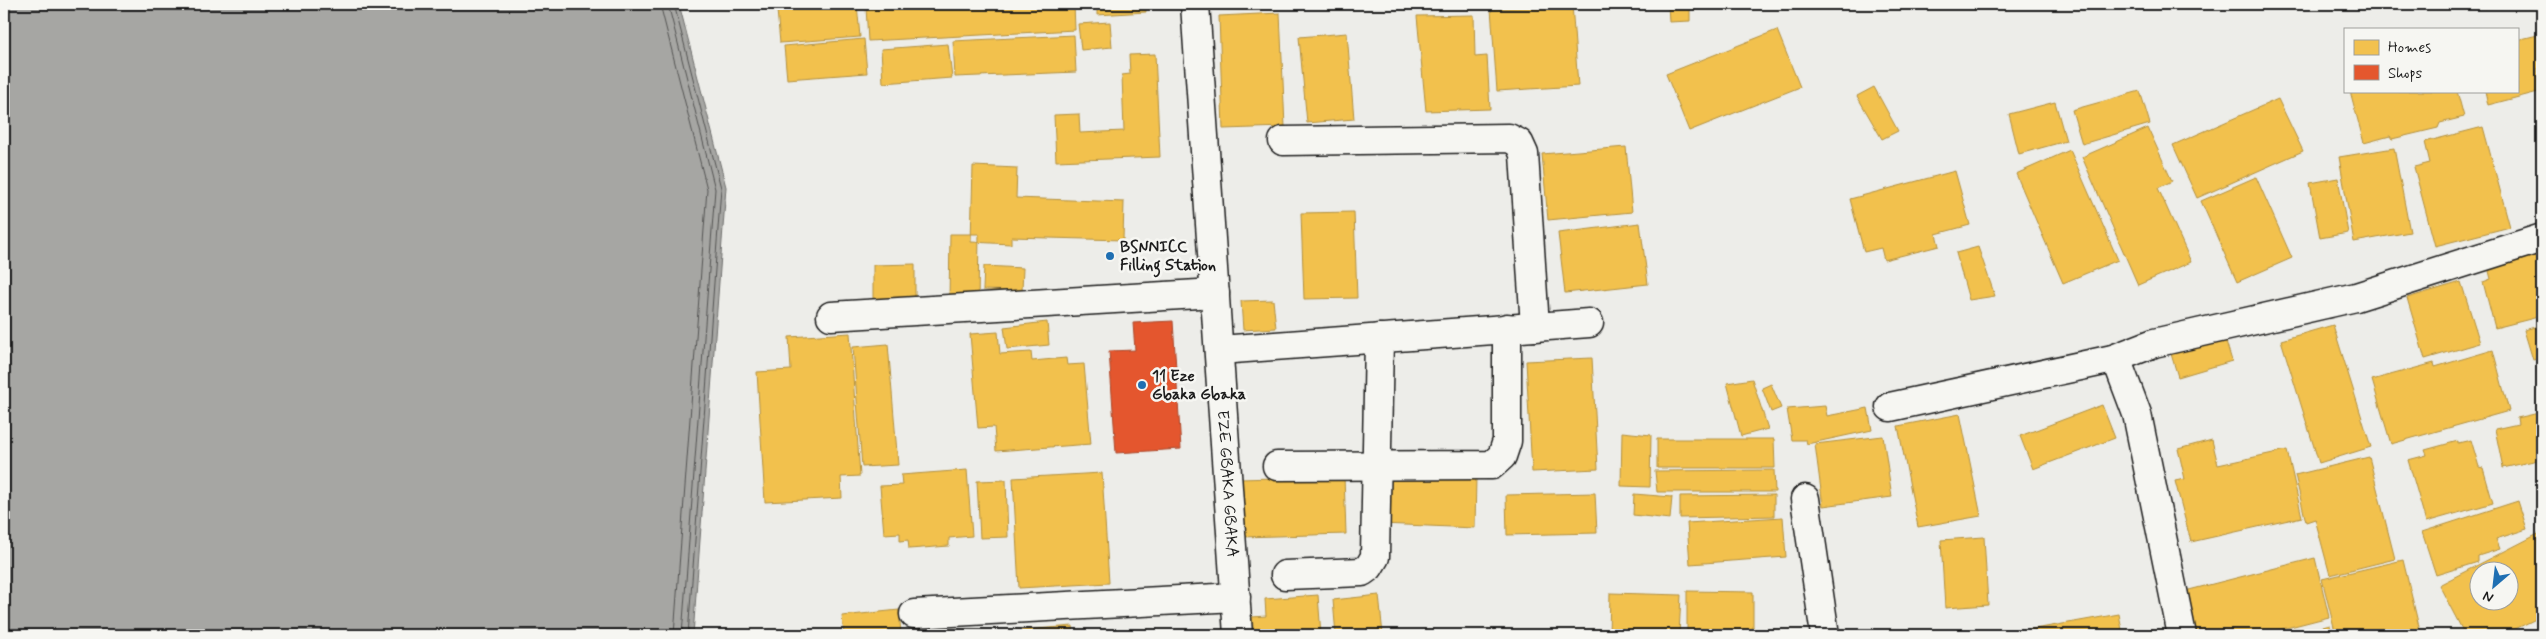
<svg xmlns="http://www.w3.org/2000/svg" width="2546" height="639" viewBox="0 0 2546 639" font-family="Mynerve,sans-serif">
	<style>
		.water { fill: #a6a6a3; stroke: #6f6f6d }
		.homes { fill: #f2c14e; stroke: #b2903f; fill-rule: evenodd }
		.shops { fill: #e4572e; stroke: #a84529 }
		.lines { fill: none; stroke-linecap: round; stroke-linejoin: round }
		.shore { stroke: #535352; stroke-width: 1 }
		.minor-casing { stroke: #1c1c1c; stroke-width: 31 }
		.minor { stroke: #f6f6f2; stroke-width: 28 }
		.poi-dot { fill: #1f6fb2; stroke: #f6f6f2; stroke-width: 2 }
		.labels { text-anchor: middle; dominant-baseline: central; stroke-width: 5; stroke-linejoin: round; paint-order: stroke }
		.poi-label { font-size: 16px; font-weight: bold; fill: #1c1c1c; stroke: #f6f6f2; text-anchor: start }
		.street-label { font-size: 16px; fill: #1c1c1c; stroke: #f6f6f2 }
	</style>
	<rect width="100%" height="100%" fill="#edede9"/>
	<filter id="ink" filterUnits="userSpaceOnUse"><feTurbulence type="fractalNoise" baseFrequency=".02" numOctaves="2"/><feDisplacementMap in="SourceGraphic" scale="10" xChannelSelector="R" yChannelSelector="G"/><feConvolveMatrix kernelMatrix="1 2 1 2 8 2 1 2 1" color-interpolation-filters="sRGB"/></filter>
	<g filter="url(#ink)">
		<path class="water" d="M 4,4 L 679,4 L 726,187 L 693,635 L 4,635 Z"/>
		<path class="homes" d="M 857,4 L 860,37 L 780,43 L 777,10 Z
			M 938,4 L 1074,4 L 1075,30 L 868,41 L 866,7 Z
			M 1097,4 L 1145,4 L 1146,12 L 1097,15 Z
			M 1572,4 L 1578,86 L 1497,91 L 1491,9 Z
			M 1668,4 L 1690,4 L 1690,21 L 1669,22 Z
			M 2447,4 L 2488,4 L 2487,8 Z
			M 1280,13 L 1285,127 L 1223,129 L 1219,16 Z
			M 1474,15 L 1475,57 L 1487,56 L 1490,109 L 1426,111 L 1417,16 Z
			M 1110,22 L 1112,47 L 1081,50 L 1078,24 Z
			M 1777,30 L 1800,87 L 1689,131 L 1666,74 Z
			M 1347,33 L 1354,119 L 1307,123 L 1299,37 Z
			M 2542,34 L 2542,68 L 2537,69 L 2542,91 L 2488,105 L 2485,91 L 2517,91 L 2517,40 Z
			M 1074,35 L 1076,72 L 955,77 L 953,41 Z
			M 864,39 L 867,73 L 787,79 L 784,46 Z
			M 948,44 L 952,78 L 883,83 L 881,49 Z
			M 1155,54 L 1160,157 L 1056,161 L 1054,115 L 1079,114 L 1080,133 L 1124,131 L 1122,75 L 1130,74 L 1129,55 Z
			M 1874,87 L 1898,131 L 1882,139 L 1857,96 Z
			M 2140,91 L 2150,124 L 2082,144 L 2072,110 Z
			M 2350,91 L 2457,91 L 2464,117 L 2440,123 L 2438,128 L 2392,139 L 2390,136 L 2364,143 Z
			M 2278,99 L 2303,151 L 2197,198 L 2173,145 Z
			M 2055,102 L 2066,141 L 2019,154 L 2009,114 Z
			M 2483,127 L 2510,227 L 2435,246 L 2414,167 L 2430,163 L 2425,142 Z
			M 2148,128 L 2172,181 L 2158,188 L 2191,262 L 2138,285 L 2082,157 Z
			M 1626,147 L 1632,212 L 1548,220 L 1542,154 Z
			M 2394,148 L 2410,232 L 2354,242 L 2339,157 Z
			M 2070,150 L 2118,260 L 2063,283 L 2016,174 Z
			M 973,166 L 1017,168 L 1016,198 L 1124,202 L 1123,240 L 1011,237 L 1011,244 L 971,242 Z
			M 1955,171 L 1970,225 L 1936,234 L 1939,246 L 1884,260 L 1881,248 L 1864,252 L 1850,199 Z
			M 2256,177 L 2292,258 L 2237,282 L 2201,201 Z
			M 2338,178 L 2348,233 L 2320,238 L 2310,183 Z
			M 1354,212 L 1357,298 L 1304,299 L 1301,213 Z
			M 1640,223 L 1648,284 L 1565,293 L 1558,233 Z
			M 950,234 L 979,234 L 978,302 L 949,301 Z
			M 1978,247 L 1995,296 L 1969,300 L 1956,253 Z
			M 2542,248 L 2542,316 L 2495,328 L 2483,282 L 2491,279 L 2487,263 Z
			M 915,264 L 915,304 L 873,304 L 873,265 Z
			M 984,266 L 1023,268 L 1022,291 L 983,290 Z
			M 2461,282 L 2480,343 L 2425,359 L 2407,298 Z
			M 1273,300 L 1276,328 L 1243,330 L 1241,301 Z
			M 1047,322 L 1049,345 L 1007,349 L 1004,327 Z
			M 2333,325 L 2371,447 L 2319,463 L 2281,340 Z
			M 2542,325 L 2542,358 L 2533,360 L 2524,330 Z
			M 2222,328 L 2232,361 L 2178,377 L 2168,344 Z
			M 998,332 L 1000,354 L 1031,352 L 1032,361 L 1066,358 L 1067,365 L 1084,364 L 1091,444 L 996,451 L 994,427 L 978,428 L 970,334 Z
			M 850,333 L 860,476 L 841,477 L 842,498 L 765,502 L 757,372 L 791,370 L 789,337 Z
			M 888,344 L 898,465 L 862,467 L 853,347 Z
			M 2493,350 L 2509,411 L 2391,444 L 2372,380 L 2434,363 L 2435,367 Z
			M 1592,358 L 1598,469 L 1532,472 L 1526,361 Z
			M 1752,379 L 1768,429 L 1741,436 L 1727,383 Z
			M 1771,384 L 1781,408 L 1771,412 L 1762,388 Z
			M 2102,405 L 2115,438 L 2033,469 L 2020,436 Z
			M 1825,406 L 1827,416 L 1868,408 L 1872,430 L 1807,444 L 1806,440 L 1792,440 L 1787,409 Z
			M 2539,413 L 2542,427 L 2542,459 L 2503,468 L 2495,429 L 2518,424 L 2517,418 Z
			M 1960,414 L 1981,516 L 1918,527 L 1898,426 Z
			M 1622,432 L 1651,435 L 1650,487 L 1621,486 Z
			M 1883,436 L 1892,497 L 1823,506 L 1815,444 Z
			M 1657,439 L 1774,439 L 1775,468 L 1657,468 Z
			M 2212,440 L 2218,465 L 2287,450 L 2302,517 L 2191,542 L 2175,481 L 2185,479 L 2178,449 Z
			M 2471,440 L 2479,467 L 2483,468 L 2493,503 L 2426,522 L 2408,460 L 2427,455 L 2425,450 L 2458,441 L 2458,443 Z
			M 2369,457 L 2395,559 L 2330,575 L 2315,519 L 2306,522 L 2295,475 Z
			M 967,470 L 972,536 L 949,538 L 949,546 L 909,549 L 908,540 L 900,541 L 900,533 L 884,534 L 880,486 L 902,485 L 901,475 Z
			M 1774,470 L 1775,492 L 1657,492 L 1655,471 Z
			M 1102,473 L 1109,583 L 1019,588 L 1013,478 Z
			M 1383,473 L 1476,477 L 1475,528 L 1381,524 Z
			M 1344,476 L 1346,534 L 1242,537 L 1240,479 Z
			M 1006,480 L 1008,537 L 980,538 L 977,481 Z
			M 1595,493 L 1597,533 L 1507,535 L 1506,495 Z
			M 1634,494 L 1672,497 L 1670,519 L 1633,515 Z
			M 1774,495 L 1774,516 L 1680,518 L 1680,496 Z
			M 2518,501 L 2527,529 L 2496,539 L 2500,549 L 2478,556 L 2478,562 L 2436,575 L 2422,532 Z
			M 1783,517 L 1786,557 L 1690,564 L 1687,523 Z
			M 2538,534 L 2542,542 L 2542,616 L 2503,635 L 2465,635 L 2439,585 ZM 2478,572 L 2508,572 L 2508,602 L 2478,602 Z
			M 1984,537 L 1988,605 L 1945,608 L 1941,540 Z
			M 2315,558 L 2329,617 L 2259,635 L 2196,635 L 2185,591 Z
			M 2403,560 L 2421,635 L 2336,635 L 2322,579 Z
			M 1687,591 L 1753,592 L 1753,635 L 1687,635 Z
			M 1610,593 L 1681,595 L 1679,635 L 1609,635 Z
			M 1318,595 L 1321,635 L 1254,635 L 1252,617 L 1266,616 L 1265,599 Z
			M 1379,595 L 1383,635 L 1336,635 L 1333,600 Z
			M 899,610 L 901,635 L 844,635 L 842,616 Z
			M 2119,614 L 2123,635 L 2001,635 Z
			M 2330,625 L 2332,635 L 2292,635 Z
			M 1073,626 L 1074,635 L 1002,635 L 1002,632 Z"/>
		<path class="shops" d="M 1173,321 L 1181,449 L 1116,453 L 1109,351 L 1135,350 L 1133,323 Z"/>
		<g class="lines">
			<path class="shore" d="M 660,4 L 707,189 L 674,635
				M 668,4 L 715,189 L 682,635
				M 674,4 L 721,188 L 688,635"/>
			<defs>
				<g id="minor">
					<path id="s1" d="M 1195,4 L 1238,635"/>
					<path d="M 1283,141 L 1509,138 L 1519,143 L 1524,154 L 1535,327"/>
					<path d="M 831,316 L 1215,293"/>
					<path d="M 1219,350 L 1589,323"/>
					<path d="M 2113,359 L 2120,369 L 2137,414 L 2182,635"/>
					<path d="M 1890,407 L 2113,359 L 2154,343 L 2356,297 L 2542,238"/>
					<path d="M 1277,466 L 1492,465 L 1502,456 L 1507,441 L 1507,328"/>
					<path d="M 1805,499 L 1825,635"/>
					<path d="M 1285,575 L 1362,572 L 1369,567 L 1375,557 L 1379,338"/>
					<path d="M 914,614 L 1236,597"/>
				</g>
			</defs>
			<use href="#minor" class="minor-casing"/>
			<use href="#minor" class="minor"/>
		</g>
	</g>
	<g class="poi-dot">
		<circle cx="1110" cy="256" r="5"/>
		<circle cx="1142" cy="385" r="5"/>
	</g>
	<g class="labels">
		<g class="poi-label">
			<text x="1120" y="247">BSNNICC<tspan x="1120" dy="18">Filling Station</tspan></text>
			<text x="1152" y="376">11 Eze<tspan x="1152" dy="18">Gbaka Gbaka</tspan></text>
		</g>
		<g class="street-label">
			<text stroke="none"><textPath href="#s1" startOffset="481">EZE GBAKA GBAKA</textPath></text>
		</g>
	</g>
	<rect width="2546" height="639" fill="none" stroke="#f6f6f2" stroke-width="20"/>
	<rect x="10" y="10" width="2526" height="619" fill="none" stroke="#1c1c1c" stroke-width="2" filter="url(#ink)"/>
	<rect x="2344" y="28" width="175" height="65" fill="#f6f6f2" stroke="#9f9f9c"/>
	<rect x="2354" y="40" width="25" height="15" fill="#f2c14e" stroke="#9f9f9c"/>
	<text x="2388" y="52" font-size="15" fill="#1c1c1c">Homes</text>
	<rect x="2354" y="65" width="25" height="15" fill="#e4572e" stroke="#9f9f9c"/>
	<text x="2388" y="78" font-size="15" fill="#1c1c1c">Shops</text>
	<g transform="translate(2494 586) rotate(208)"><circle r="24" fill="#f6f6f2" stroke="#9f9f9c"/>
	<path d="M0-4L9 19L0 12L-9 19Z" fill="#1f6fb2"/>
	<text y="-8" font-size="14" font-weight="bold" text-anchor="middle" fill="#1c1c1c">N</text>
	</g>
</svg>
